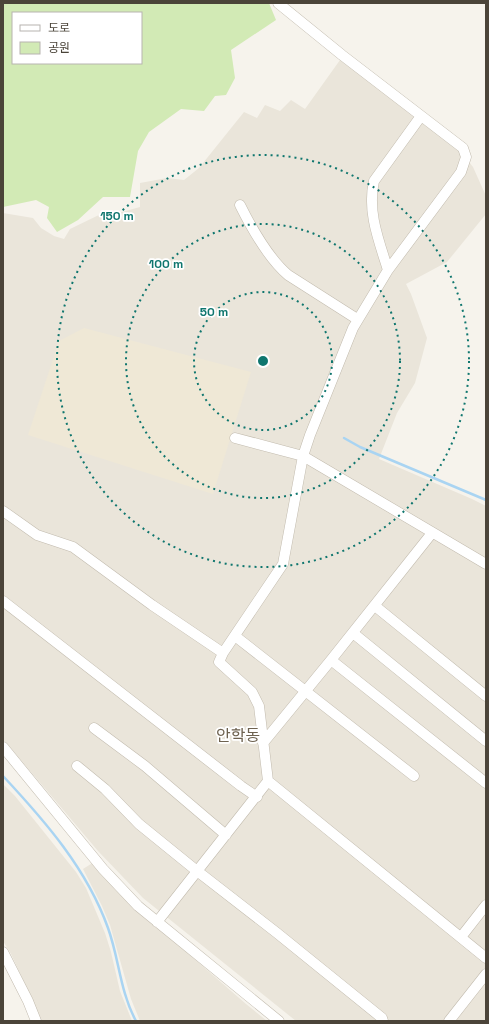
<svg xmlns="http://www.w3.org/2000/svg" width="489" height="1024" viewBox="0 0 489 1024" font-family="'Space Grotesk','Noto Sans KR',sans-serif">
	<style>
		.residential { fill: #eae5da }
		.education { fill: #efe8d6 }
		.green { fill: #d2eab5; fill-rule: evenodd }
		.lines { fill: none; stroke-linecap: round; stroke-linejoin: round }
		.stream { stroke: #a9d4f2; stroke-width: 2.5 }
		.street-casing { stroke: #c2bbae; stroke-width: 11 }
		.street { stroke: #fff; stroke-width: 10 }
		.ring { fill: none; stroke: #0f766e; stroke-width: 2; stroke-dasharray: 2 4 }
		.labels { text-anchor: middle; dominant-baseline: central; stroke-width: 3.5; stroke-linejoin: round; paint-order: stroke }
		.quarter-label { font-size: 16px; fill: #6e6250; stroke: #fff }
		.centre { fill: #0f766e; stroke: #fff; stroke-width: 2 }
		.ring-label { font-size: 12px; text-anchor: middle; font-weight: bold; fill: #0f766e; stroke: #fff; stroke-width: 3.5; stroke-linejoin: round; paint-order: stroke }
	</style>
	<rect width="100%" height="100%" fill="#f6f3ec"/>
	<path class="residential" d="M 340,60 L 458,148 L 473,167 L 486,196 L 486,214 L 447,262 L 406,284 L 411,294 L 427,338 L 415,383 L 397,413 L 379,459 L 472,499 L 486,506 L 486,1021 L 296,1021 L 143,898 L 98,851 L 3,739 L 3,213 L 33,218 L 41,228 L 54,236 L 64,239 L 70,229 L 103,213 L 104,217 L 140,207 L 140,183 L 167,178 L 184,180 L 199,168 L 244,112 L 257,118 L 265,105 L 280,111 L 291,100 L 305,109 Z
		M 3,784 L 15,796 L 76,872 L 86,888 L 105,933 L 111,952 L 120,991 L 132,1021 L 39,1021 L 33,1001 L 11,954 L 3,941 Z
		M 94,862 L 137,909 L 246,1004 L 267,1021 L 140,1021 L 131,999 L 110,925 L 102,906 L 83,869 Z"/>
	<path class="education" d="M 84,328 L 251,372 L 213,494 L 28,435 L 59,341 Z"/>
	<path class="green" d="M 3,3 L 269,3 L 276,20 L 231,50 L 235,78 L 226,95 L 215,96 L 204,111 L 181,109 L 149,132 L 138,151 L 130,197 L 103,197 L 78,220 L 57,232 L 47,218 L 49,207 L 36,200 L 3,207 ZM 13,13 L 141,13 L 141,63 L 13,63 Z"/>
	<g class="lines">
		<path class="stream" d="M 344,438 L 360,447 L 486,500
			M 3,776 C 45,821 87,869 108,928 C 119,958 120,992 136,1021"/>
		<defs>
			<path id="street" d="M 240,205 C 252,229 268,258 288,275 L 357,319
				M 388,270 C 379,241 367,212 374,181 L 421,116
				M 235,438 L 303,456 L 486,564
				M 3,511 L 37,535 L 73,547 L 152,605 L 223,653
				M 3,601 L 241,786 L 257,797
				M 375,606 L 486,696
				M 353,633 L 486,741
				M 235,636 L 414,776
				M 331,660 L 486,783
				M 94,728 L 145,766 L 226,835
				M 263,743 L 331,660 L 432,533
				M 3,747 L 103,869 L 138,906 L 279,1021
				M 77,766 L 105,789 L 139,824 L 192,867 L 277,933 L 382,1018 L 383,1021
				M 268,781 L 486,958
				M 157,922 L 268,781 L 259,706 L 252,692 L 219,662 L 223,653 L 283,564 L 303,456 L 310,435 L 353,328 L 388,270 L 461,172 L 466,157 L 463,148 L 342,55 L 278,3
				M 461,937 L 486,905
				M 3,952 L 28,1001 L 36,1021
				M 449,1021 L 486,974"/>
		</defs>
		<use href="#street" class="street-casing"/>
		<use href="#street" class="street"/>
	</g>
	<g class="ring">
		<circle cx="263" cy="361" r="69"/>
		<circle cx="263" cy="361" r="137"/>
		<circle cx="263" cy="361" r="206"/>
	</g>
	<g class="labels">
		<g class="quarter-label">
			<text x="238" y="735">안학동</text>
		</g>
	</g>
	<circle cx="263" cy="361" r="6" class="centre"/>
	<g class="ring-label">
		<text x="117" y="220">150 m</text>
		<text x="166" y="268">100 m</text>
		<text x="214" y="316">50 m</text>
	</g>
	<rect width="489" height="1024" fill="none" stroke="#4b4439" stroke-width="8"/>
	<rect x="12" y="12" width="130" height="52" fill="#ffffff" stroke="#b7b4b0"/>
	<rect x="20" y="25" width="20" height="6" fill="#ffffff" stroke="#b7b4b0"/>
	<text x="48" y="32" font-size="12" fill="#4b4439">도로</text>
	<rect x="20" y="42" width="20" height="12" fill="#d2eab5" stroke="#b7b4b0"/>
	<text x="48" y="52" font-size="12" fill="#4b4439">공원</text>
</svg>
